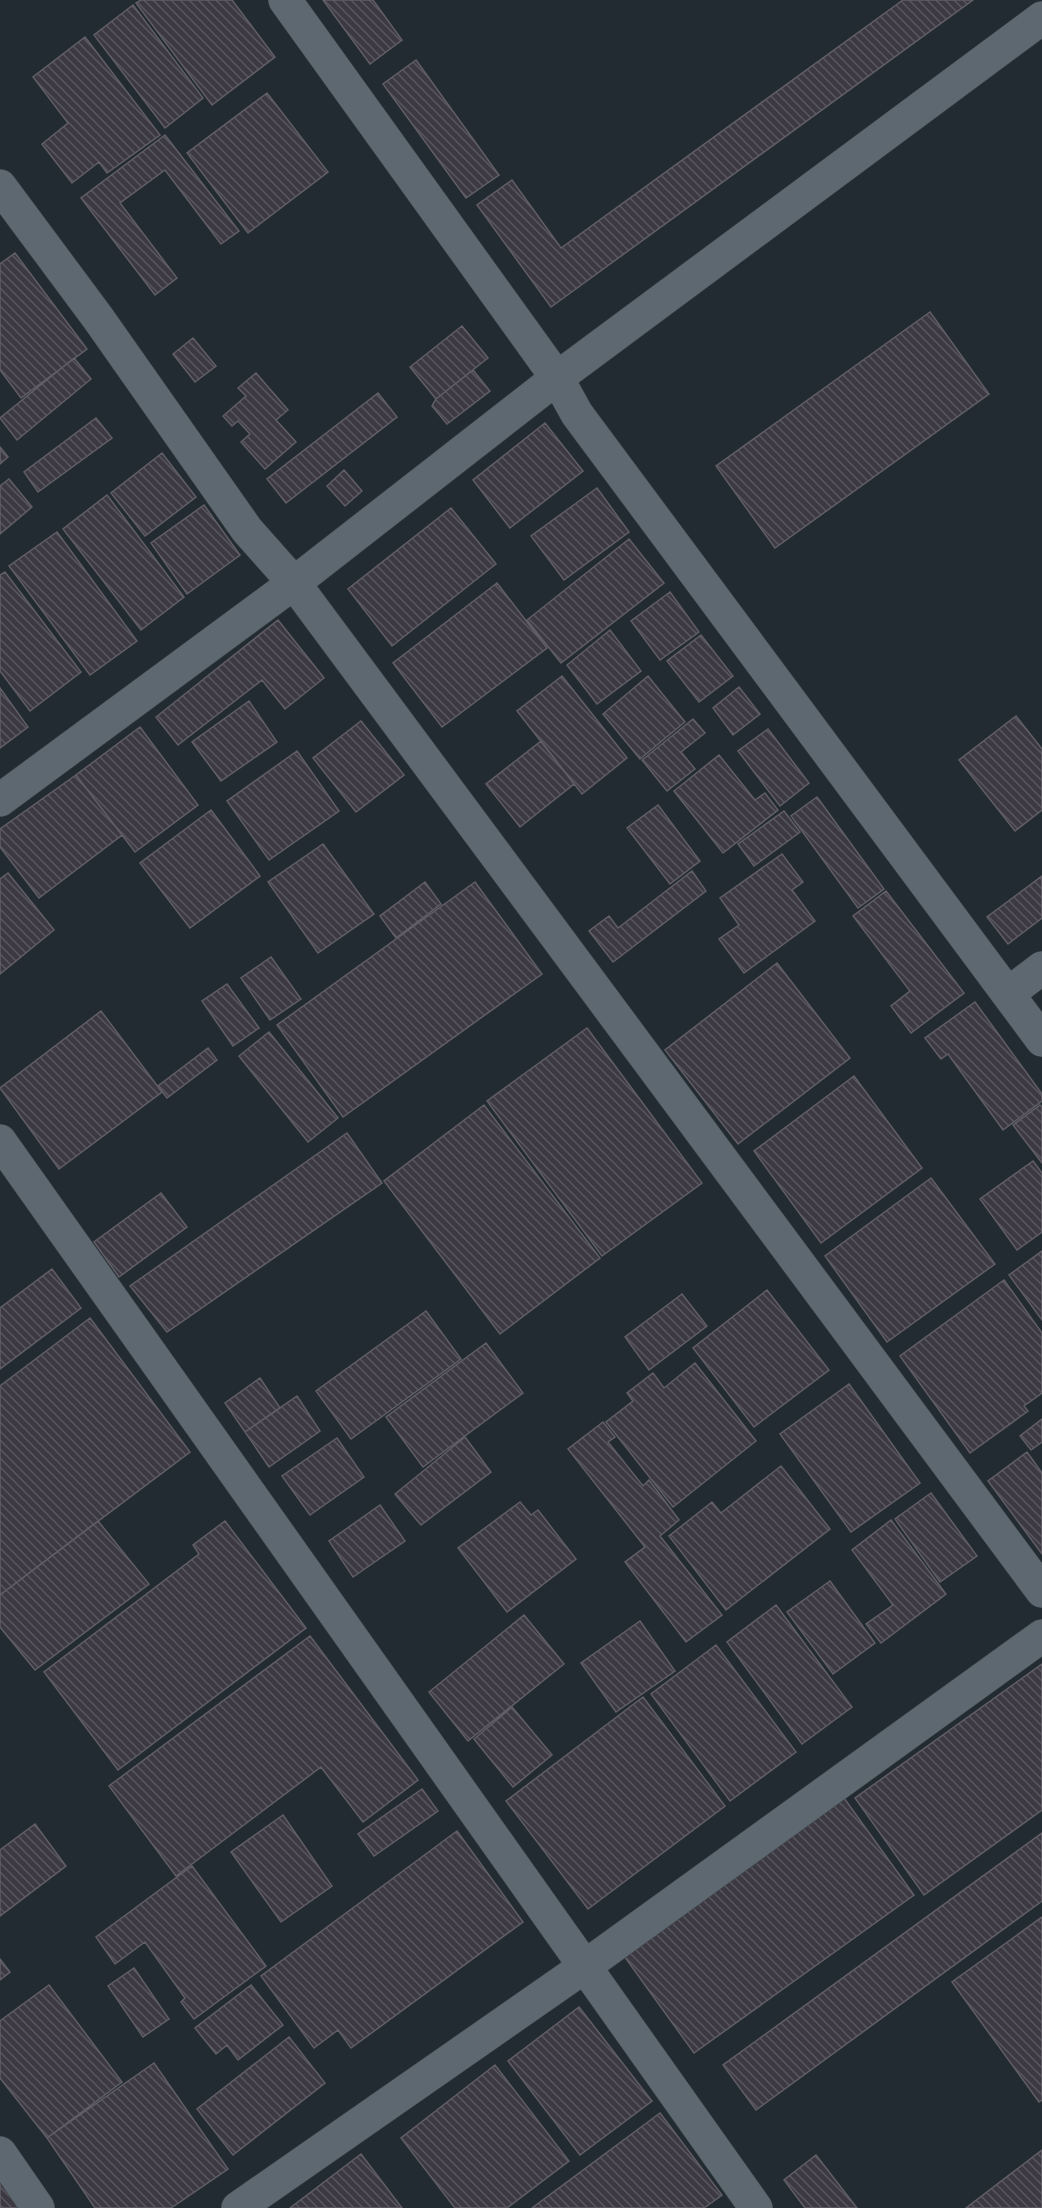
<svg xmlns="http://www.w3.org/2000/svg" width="1042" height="2208" viewBox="0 0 1042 2208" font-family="'Golos Text',sans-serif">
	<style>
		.building { fill: url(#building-back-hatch); stroke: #615e68; stroke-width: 1.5 }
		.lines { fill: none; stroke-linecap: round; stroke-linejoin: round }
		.minor-casing { stroke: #3f474c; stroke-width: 34 }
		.minor { stroke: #5e6870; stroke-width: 33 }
	</style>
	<defs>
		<pattern id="building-back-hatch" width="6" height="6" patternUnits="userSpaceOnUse" patternTransform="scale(1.5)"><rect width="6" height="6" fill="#3c3942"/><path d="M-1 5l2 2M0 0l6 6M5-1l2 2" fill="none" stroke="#58565e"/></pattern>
	</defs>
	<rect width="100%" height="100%" fill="#222b31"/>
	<path class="building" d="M 141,0 L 232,0 L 275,57 L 212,105 L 136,3 Z
		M 323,0 L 373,0 L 402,40 L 370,64 Z
		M 903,0 L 973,0 L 551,307 L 477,205 L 512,180 L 561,248 Z
		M 133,5 L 203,98 L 165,128 L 94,35 Z
		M 85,37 L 160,135 L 107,173 L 99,162 L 72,183 L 42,144 L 68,123 L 33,77 Z
		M 416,60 L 499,175 L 466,198 L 383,84 Z
		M 267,93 L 328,172 L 248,233 L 187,153 Z
		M 165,135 L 239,231 L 221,244 L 165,170 L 120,203 L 177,278 L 155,295 L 81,198 Z
		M 15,253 L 87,349 L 21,398 L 0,370 L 0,264 Z
		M 930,312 L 989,394 L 775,548 L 716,466 Z
		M 462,326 L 488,358 L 436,399 L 410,367 Z
		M 193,338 L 216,366 L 195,382 L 173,354 Z
		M 74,358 L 91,379 L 17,440 L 0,418 Z
		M 473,370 L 490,391 L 447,424 L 432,406 L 436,399 Z
		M 256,373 L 288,410 L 276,420 L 296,442 L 265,469 L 241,442 L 250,434 L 238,421 L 232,426 L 223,416 L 246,396 L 238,388 Z
		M 378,393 L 397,417 L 286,503 L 267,479 Z
		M 96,418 L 112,438 L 38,492 L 24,472 Z
		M 545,423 L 583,471 L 510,528 L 473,480 Z
		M 0,447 L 8,457 L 0,464 Z
		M 162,453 L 196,497 L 145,536 L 111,493 Z
		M 344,470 L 362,491 L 345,506 L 327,486 Z
		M 9,479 L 32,507 L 0,534 L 0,486 Z
		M 597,488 L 629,532 L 564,580 L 531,536 Z
		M 107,495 L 184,597 L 141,630 L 63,529 Z
		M 204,505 L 240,555 L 187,594 L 151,543 Z
		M 451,508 L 496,564 L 392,646 L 348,589 Z
		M 57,532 L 137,641 L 90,675 L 9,566 Z
		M 629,539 L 664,583 L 561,663 L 527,620 Z
		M 5,572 L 81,672 L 30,711 L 0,671 L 0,575 Z
		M 497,583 L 547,648 L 442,727 L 393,663 Z
		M 670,592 L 699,632 L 660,660 L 631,621 Z
		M 278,620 L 324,678 L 285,709 L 262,680 L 178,745 L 156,717 Z
		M 610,630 L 641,671 L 597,704 L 567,665 Z
		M 701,635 L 733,676 L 699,702 L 667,661 Z
		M 562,676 L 627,758 L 582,794 L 517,711 Z
		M 648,676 L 685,722 L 640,759 L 603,714 Z
		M 739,687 L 760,714 L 733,735 L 713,708 Z
		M 0,688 L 28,727 L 0,748 Z
		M 249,701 L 277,742 L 221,781 L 192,742 Z
		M 1016,716 L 1042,749 L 1042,810 L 1015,831 L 959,760 Z
		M 693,719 L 705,733 L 681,752 L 695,769 L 667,791 L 642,760 Z
		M 361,721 L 404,775 L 356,812 L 313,758 Z
		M 140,727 L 198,805 L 135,852 L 76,775 Z
		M 768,729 L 809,783 L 780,806 L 738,751 Z
		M 541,741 L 574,784 L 520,827 L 486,784 Z
		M 297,751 L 339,811 L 269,860 L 227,801 Z
		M 719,755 L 755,800 L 765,793 L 778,810 L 723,853 L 674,791 Z
		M 76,775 L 122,835 L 39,898 L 0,847 L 0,829 Z
		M 817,797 L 884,889 L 858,908 L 791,816 Z
		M 658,805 L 700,861 L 670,884 L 627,828 Z
		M 211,810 L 260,876 L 190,928 L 140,863 Z
		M 784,811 L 800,832 L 754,866 L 738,844 Z
		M 323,844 L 374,914 L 318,953 L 268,882 Z
		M 782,854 L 803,882 L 792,890 L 815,921 L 744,973 L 719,939 L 739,925 L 720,898 Z
		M 692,871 L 706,891 L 613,962 L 589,931 L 609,916 L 618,928 Z
		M 8,873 L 54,930 L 0,974 L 0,879 Z
		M 1042,876 L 1042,918 L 1008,944 L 987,917 Z
		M 425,882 L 441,904 L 396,938 L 380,916 Z
		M 475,882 L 542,974 L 343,1117 L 277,1025 Z
		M 886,891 L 964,993 L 911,1033 L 891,1006 L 910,991 L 853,916 Z
		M 271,957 L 301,999 L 270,1020 L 241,978 Z
		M 777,963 L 850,1058 L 738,1144 L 665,1050 Z
		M 227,984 L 259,1028 L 233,1046 L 202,1001 Z
		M 975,1002 L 1042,1094 L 1042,1101 L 1003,1130 L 948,1054 L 941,1059 L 925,1038 Z
		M 101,1011 L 162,1092 L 59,1169 L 0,1088 Z
		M 587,1028 L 702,1183 L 602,1256 L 487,1101 Z
		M 269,1032 L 338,1118 L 308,1142 L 239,1056 Z
		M 208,1048 L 217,1060 L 167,1098 L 158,1086 Z
		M 854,1076 L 922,1168 L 821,1243 L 754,1151 Z
		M 484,1105 L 600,1258 L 500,1334 L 384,1181 Z
		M 1040,1105 L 1042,1107 L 1042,1163 L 1013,1125 Z
		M 347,1133 L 382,1183 L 167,1332 L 130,1286 Z
		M 1033,1161 L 1042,1173 L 1042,1232 L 1017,1250 L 980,1199 Z
		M 931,1178 L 995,1264 L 887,1342 L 825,1256 Z
		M 161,1193 L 187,1227 L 119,1277 L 94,1242 Z
		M 1042,1251 L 1042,1320 L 1009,1275 Z
		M 52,1269 L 81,1308 L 0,1369 L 0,1308 Z
		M 1004,1280 L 1042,1333 L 1042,1393 L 1024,1406 L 1028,1411 L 970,1453 L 900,1356 Z
		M 767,1290 L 829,1370 L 754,1427 L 693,1348 Z
		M 682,1294 L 707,1326 L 649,1370 L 625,1337 Z
		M 426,1311 L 461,1359 L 351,1439 L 316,1391 Z
		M 90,1318 L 190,1452 L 0,1595 L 0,1386 Z
		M 486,1343 L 523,1393 L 423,1467 L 386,1417 Z
		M 695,1363 L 756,1441 L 673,1507 L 606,1422 L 633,1401 L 627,1393 L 653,1373 L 664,1388 Z
		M 260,1378 L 280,1408 L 245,1432 L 225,1403 Z
		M 849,1384 L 920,1483 L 851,1532 L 780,1434 Z
		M 297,1396 L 320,1431 L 269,1467 L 245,1432 Z
		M 1042,1419 L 1042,1442 L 1031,1450 L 1020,1436 Z
		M 603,1422 L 615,1437 L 608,1442 L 643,1486 L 649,1480 L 679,1520 L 660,1536 L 722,1615 L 686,1642 L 625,1562 L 645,1547 L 568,1449 Z
		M 465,1437 L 491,1472 L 421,1525 L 395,1494 Z
		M 337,1438 L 364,1477 L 310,1515 L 282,1476 Z
		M 1027,1452 L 1042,1473 L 1042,1554 L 988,1481 Z
		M 781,1466 L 830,1529 L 726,1610 L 669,1536 L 712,1502 L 721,1513 Z
		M 931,1493 L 977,1556 L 940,1582 L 895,1519 Z
		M 520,1502 L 531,1515 L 538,1510 L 576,1559 L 507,1612 L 458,1548 Z
		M 380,1505 L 405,1541 L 353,1577 L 329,1541 Z
		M 891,1520 L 946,1594 L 881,1643 L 866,1624 L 893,1605 L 852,1550 Z
		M 98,1521 L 149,1584 L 35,1670 L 0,1627 L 0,1595 Z
		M 225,1521 L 306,1628 L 118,1770 L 44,1672 L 199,1554 L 193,1545 Z
		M 830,1581 L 875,1643 L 833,1674 L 787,1612 Z
		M 776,1605 L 852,1707 L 802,1744 L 727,1642 Z
		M 524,1615 L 564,1664 L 468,1741 L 429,1692 Z
		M 640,1621 L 675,1671 L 616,1712 L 581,1663 Z
		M 310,1636 L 418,1780 L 363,1822 L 321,1767 L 176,1876 L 109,1786 Z
		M 716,1645 L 796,1752 L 730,1801 L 651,1694 Z
		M 1042,1664 L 1042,1810 L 924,1895 L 855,1798 Z
		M 643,1697 L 725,1806 L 588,1909 L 506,1801 Z
		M 512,1707 L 552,1755 L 513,1787 L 474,1739 Z
		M 422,1789 L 438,1811 L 374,1856 L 358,1834 Z
		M 844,1798 L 914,1895 L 694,2053 L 624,1956 Z
		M 283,1815 L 332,1886 L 281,1922 L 231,1852 Z
		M 35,1824 L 66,1866 L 0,1916 L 0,1850 Z
		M 457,1831 L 523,1922 L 351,2048 L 338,2030 L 314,2048 L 261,1976 Z
		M 1042,1833 L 1042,1901 L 756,2110 L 723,2065 Z
		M 192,1866 L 266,1966 L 194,2019 L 181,2002 L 185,1998 L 145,1942 L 115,1964 L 96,1937 Z
		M 1042,1917 L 1042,2100 L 1039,2102 L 952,1982 Z
		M 0,1959 L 10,1972 L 0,1980 Z
		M 134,1968 L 169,2019 L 143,2037 L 108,1986 Z
		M 49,1985 L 122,2082 L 47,2138 L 0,2078 L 0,2021 Z
		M 251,1985 L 283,2025 L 238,2060 L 227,2045 L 216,2054 L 195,2028 Z
		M 579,2007 L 652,2101 L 580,2155 L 508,2061 Z
		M 289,2037 L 325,2083 L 233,2155 L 197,2109 Z
		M 154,2063 L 228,2169 L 171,2208 L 95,2208 L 47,2138 Z
		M 495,2065 L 569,2161 L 507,2208 L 455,2208 L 401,2138 Z
		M 660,2113 L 722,2195 L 704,2208 L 532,2208 Z
		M 1042,2150 L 1042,2208 L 966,2208 Z
		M 361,2154 L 402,2208 L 290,2208 Z
		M 816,2155 L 857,2208 L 805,2208 L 784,2180 Z
		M 0,2179 L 22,2208 L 0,2208 Z"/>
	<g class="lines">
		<defs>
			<path id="minor" d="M 285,0 L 557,378 L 577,414 L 1042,1040
				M 0,186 L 98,318 L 247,530 L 294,583 L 1042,1591
				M 0,800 L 294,583 L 557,378 L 1042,18
				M 1009,993 L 1042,968
				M 0,1141 C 254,1495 503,1853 756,2208
				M 0,2153 L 38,2208
				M 238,2208 L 584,1967 L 1042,1636"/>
		</defs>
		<use href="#minor" class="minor-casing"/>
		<use href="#minor" class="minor"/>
	</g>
</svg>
